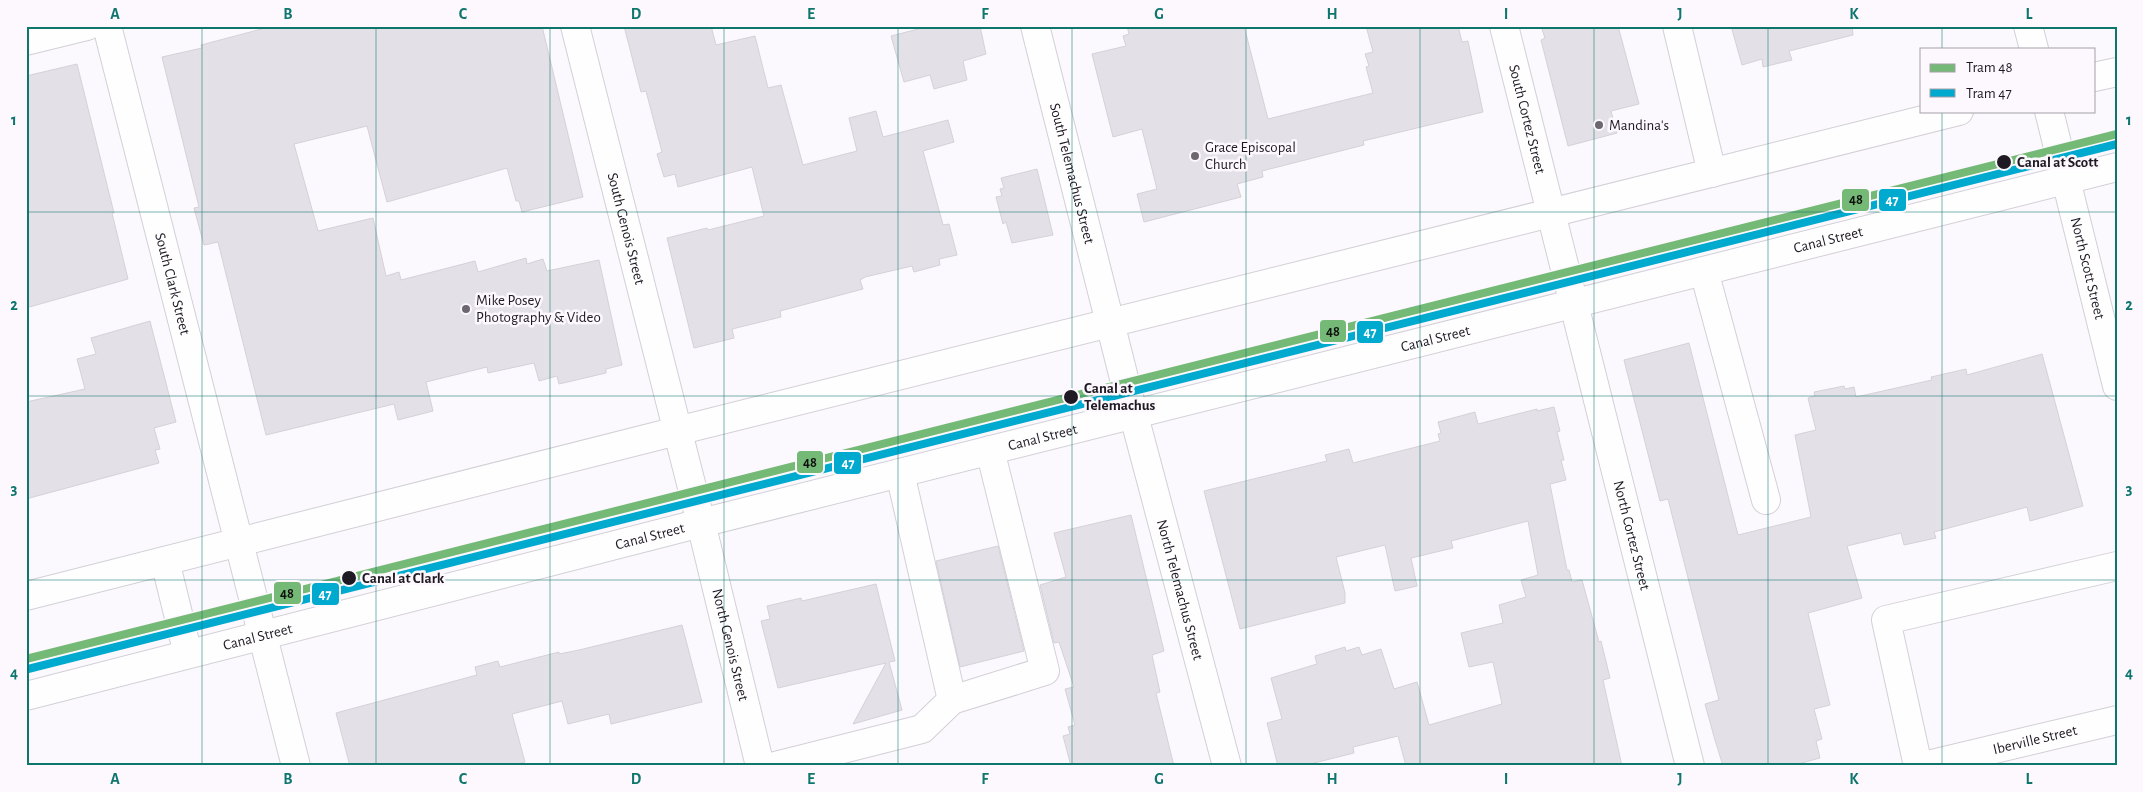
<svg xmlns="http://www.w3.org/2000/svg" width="2143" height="792" viewBox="0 0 2143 792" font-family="'Alegreya Sans',sans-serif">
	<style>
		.building { fill: #e4e0e7; stroke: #d6d1d9 }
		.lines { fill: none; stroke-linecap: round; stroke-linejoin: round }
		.minor-casing { stroke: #d3cfd7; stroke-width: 30 }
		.major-casing { stroke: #d3cfd7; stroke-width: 30 }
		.minor { stroke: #fefeff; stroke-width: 28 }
		.major { stroke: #fefeff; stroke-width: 28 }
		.tram-1-casing { stroke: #fcf8fe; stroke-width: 11 }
		.tram-2-casing { stroke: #fcf8fe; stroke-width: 11 }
		.tram-1 { stroke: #74b975; stroke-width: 8 }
		.tram-2 { stroke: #00a9ce; stroke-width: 8 }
		.grid { fill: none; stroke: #0f766e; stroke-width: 1; stroke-opacity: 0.55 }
		.poi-dot { fill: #6c6770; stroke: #fcf8fe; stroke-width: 2 }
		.stop-dot { fill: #1f1924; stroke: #fcf8fe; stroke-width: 2 }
		.labels { text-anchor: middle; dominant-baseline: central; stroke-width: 5; stroke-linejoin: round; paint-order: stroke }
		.street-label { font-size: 15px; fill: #1f1924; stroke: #fcf8fe }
		.poi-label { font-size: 15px; fill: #1f1924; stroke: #fcf8fe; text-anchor: start }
		.stop-label { font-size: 15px; font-weight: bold; fill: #1f1924; stroke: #fcf8fe; text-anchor: start }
		.line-badge { stroke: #fcf8fe; stroke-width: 2 }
		.badge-label { font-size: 14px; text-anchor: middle; font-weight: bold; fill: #fff }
		.pale-badge-label { font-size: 14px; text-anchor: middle; font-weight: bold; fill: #111 }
		.neatline { fill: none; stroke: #0f766e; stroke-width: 2 }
		.grid-label { font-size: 16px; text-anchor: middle; font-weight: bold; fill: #0f766e }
	</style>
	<rect width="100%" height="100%" fill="#fbf9fd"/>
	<path class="building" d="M 273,26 L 542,26 L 583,197 L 522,212 L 519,201 L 516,201 L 507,168 L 387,202 L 367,126 L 294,144 L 318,231 L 373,218 L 386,276 L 399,272 L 401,280 L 475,261 L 478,272 L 526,258 L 527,264 L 543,259 L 547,271 L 599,260 L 622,365 L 606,369 L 606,373 L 559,384 L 557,376 L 539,381 L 534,363 L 488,373 L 487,367 L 426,382 L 433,411 L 398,420 L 394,404 L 266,435 L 218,242 L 204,245 L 194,208 L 199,207 L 162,57 L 202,48 L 201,45 Z
		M 624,26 L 711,26 L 716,45 L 755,36 L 768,88 L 781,85 L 803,165 L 857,151 L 849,118 L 876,111 L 883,137 L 948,120 L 954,142 L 923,151 L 943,225 L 949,224 L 957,255 L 939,259 L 940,265 L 914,272 L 912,266 L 865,277 L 860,280 L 863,289 L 780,311 L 781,317 L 732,329 L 734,338 L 694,348 L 667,238 L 707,228 L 708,230 L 764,216 L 752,167 L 678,187 L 675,174 L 664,177 L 657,154 L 662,152 L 646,91 L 641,92 Z
		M 930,26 L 980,26 L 986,54 L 963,61 L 967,80 L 934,89 L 930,75 L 904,82 L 891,36 Z
		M 1127,26 L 1244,26 L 1268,119 L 1373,93 L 1366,67 L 1369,66 L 1365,54 L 1373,52 L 1366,26 L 1458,26 L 1462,42 L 1468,41 L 1483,112 L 1363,141 L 1364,145 L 1262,171 L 1263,177 L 1237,184 L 1241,197 L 1144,222 L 1137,194 L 1157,189 L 1142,129 L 1113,137 L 1092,54 L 1126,46 L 1123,36 L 1129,34 Z
		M 1541,26 L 1618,26 L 1639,104 L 1611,111 L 1617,133 L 1568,146 L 1541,40 L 1545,38 Z
		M 1731,26 L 1852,26 L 1853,35 L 1789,51 L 1792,60 L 1763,67 L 1762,59 L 1742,65 Z
		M 77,64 L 114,213 L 112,213 L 128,279 L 26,308 L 26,76 Z
		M 1037,169 L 1053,235 L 1012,243 L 1006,222 L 1003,224 L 996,197 L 1002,196 L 1000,189 L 1004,188 L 1001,178 Z
		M 150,321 L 176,422 L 154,428 L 160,449 L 155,450 L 159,463 L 26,499 L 26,402 L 85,389 L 77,359 L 96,354 L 91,338 Z
		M 1689,343 L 1738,535 L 1811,517 L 1795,435 L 1816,430 L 1808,398 L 1815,396 L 1814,392 L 1844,386 L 1845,389 L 1854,387 L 1856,397 L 1932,380 L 1931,377 L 1966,369 L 1967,375 L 2042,354 L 2083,506 L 2030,521 L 2027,507 L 1934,532 L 1936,538 L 1904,545 L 1901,533 L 1847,546 L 1862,598 L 1808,613 L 1830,705 L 1814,709 L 1822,739 L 1816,741 L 1820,758 L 1791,766 L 1723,766 L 1715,740 L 1705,704 L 1719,700 L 1668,499 L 1660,501 L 1624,360 Z
		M 1554,407 L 1560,431 L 1557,432 L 1564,460 L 1561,460 L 1566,480 L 1550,484 L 1567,570 L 1569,570 L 1572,582 L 1582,580 L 1599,642 L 1601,641 L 1610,678 L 1603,680 L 1622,766 L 1406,766 L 1398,736 L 1353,747 L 1354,753 L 1302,766 L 1278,766 L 1267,723 L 1282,719 L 1271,678 L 1317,664 L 1315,656 L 1345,647 L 1346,651 L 1359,647 L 1362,655 L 1381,649 L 1394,689 L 1417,682 L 1429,725 L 1502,704 L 1493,662 L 1469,667 L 1461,633 L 1503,623 L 1499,605 L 1526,597 L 1521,580 L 1538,575 L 1528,521 L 1451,541 L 1453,548 L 1411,558 L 1417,586 L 1395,591 L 1385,545 L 1336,557 L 1345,593 L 1345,603 L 1240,629 L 1204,491 L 1327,461 L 1325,455 L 1349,449 L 1353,463 L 1440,441 L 1438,434 L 1441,433 L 1438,422 L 1475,412 L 1478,424 L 1537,409 L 1537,411 Z
		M 1131,515 L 1164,651 L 1152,655 L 1160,692 L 1156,693 L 1174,766 L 1071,766 L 1063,736 L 1070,734 L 1068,727 L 1075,725 L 1065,689 L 1074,687 L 1059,642 L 1054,643 L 1040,585 L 1066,577 L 1054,533 Z
		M 998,546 L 1024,651 L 960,667 L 936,561 Z
		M 876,584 L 895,661 L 889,662 L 902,710 L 853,724 L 886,663 L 778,688 L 761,621 L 770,619 L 767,606 L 801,598 L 802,601 Z
		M 682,625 L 702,702 L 611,724 L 609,714 L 568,724 L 562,701 L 512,714 L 525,762 L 509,766 L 350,766 L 336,713 L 477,675 L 475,667 L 498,661 L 500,667 L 559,652 L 559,654 L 579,650 Z"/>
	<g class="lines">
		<defs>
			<g id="minor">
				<path id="s1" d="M 107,26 L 296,766"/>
				<path id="s2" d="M 575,26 L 701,523 L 760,766"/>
				<path id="s3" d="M 1035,26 L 1125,382 L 1227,766"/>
				<path id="s4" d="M 1504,26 L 1690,766"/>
				<path d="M 1677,26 L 1712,173"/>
				<path d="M 2028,26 L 2034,49"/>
				<path d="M 26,41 L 87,26"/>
				<path id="s5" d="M 2049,111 L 2117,386"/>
				<path d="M 1704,271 L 1766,500"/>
				<path d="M 900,473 L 952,700"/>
				<path d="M 775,766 L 922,729 L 952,700 L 1045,671 L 990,450"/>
				<path d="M 1918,766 L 1886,620 L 2117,566"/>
				<path id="s6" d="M 1923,766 L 2117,720"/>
			</g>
			<g id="major">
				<path d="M 2094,77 L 2117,72"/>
				<path d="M 165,561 L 188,654"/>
				<path d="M 26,596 L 677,431 L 1959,111"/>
				<path id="s7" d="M 26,696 L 701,523 L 2117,167"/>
			</g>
		</defs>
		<use href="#minor" class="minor-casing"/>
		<use href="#major" class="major-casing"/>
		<use href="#minor" class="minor"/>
		<use href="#major" class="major"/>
		<defs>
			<path id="tram-1" d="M 26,659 L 2117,134"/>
			<path id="tram-2" d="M 28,669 L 2117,144"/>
		</defs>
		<use href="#tram-1" class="tram-1-casing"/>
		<use href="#tram-2" class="tram-2-casing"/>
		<use href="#tram-1" class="tram-1"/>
		<use href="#tram-2" class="tram-2"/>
	</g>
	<path class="grid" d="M 202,26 L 202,766M 376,26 L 376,766M 550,26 L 550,766M 724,26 L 724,766M 898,26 L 898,766M 1072,26 L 1072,766M 1246,26 L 1246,766M 1420,26 L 1420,766M 1594,26 L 1594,766M 1768,26 L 1768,766M 1942,26 L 1942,49M 1942,111 L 1942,766M 26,212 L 2117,212M 26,396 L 2117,396M 26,580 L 2117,580"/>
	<g class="poi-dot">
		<circle cx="1599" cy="125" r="5"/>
		<circle cx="1195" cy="156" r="5"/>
		<circle cx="466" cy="309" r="5"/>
	</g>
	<g class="stop-dot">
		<circle cx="2004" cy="162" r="8"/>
		<circle cx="1071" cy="397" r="8"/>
		<circle cx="349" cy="578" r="8"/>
	</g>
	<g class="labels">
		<g class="street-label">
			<text stroke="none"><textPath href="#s4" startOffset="96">South Cortez Street</textPath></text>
			<text stroke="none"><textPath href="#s3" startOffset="152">South Telemachus Street</textPath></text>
			<text stroke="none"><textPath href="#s2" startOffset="209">South Genois Street</textPath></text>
			<text stroke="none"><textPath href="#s7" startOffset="1859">Canal Street</textPath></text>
			<text stroke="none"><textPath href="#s5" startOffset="162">North Scott Street</textPath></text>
			<text stroke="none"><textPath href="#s1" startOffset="266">South Clark Street</textPath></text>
			<text stroke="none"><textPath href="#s7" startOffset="1454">Canal Street</textPath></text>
			<text stroke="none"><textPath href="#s7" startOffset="1049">Canal Street</textPath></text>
			<text stroke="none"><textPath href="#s4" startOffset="525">North Cortez Street</textPath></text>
			<text stroke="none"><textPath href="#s7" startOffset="644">Canal Street</textPath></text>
			<text stroke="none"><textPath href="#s3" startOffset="582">North Telemachus Street</textPath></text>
			<text stroke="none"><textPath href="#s7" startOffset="239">Canal Street</textPath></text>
			<text stroke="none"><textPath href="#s2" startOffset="638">North Genois Street</textPath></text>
			<text stroke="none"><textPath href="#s6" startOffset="115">Iberville Street</textPath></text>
		</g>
		<g class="poi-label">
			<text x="1609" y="125">Mandina's</text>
			<text x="1205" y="147">Grace Episcopal<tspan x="1205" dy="17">Church</tspan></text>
			<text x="476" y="300">Mike Posey<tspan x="476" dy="17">Photography &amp; Video</tspan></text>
		</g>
		<g class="stop-label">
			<text x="2017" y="162">Canal at Scott</text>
			<text x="1084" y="388">Canal at<tspan x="1084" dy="17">Telemachus</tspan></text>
			<text x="362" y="578">Canal at Clark</text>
		</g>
	</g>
	<g class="line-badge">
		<rect x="1841" y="188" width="29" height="24" rx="5" fill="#74b975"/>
		<rect x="1878" y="188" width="29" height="24" rx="5" fill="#00a9ce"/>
		<rect x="1319" y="319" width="28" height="24" rx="5" fill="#74b975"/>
		<rect x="1356" y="320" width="28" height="24" rx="5" fill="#00a9ce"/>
		<rect x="796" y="450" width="28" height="24" rx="5" fill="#74b975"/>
		<rect x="833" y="451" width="29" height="24" rx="5" fill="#00a9ce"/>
		<rect x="273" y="581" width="29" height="24" rx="5" fill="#74b975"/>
		<rect x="311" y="582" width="29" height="24" rx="5" fill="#00a9ce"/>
	</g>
	<g class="badge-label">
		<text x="1892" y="205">47</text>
		<text x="1370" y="337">47</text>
		<text x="848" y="468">47</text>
		<text x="325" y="599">47</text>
	</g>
	<g class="pale-badge-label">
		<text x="1856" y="204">48</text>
		<text x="1333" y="336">48</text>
		<text x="810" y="467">48</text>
		<text x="287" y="598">48</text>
	</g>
	<rect width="2143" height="792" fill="none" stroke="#fcf8fe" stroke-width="55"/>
	<rect x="1920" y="48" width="175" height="65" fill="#fcf8fe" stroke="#a49fa7"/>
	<rect x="1930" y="64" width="25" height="8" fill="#74b975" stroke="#a49fa7"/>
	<text x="1966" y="72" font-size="15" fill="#1f1924">Tram 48</text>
	<rect x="1930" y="89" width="25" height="8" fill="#00a9ce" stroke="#a49fa7"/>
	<text x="1966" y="98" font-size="15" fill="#1f1924">Tram 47</text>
	<rect x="28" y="28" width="2088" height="736" class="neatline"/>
	<g class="grid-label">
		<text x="115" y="19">A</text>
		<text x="288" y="19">B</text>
		<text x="463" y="19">C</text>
		<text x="636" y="19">D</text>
		<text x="811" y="19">E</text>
		<text x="985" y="19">F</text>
		<text x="1159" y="19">G</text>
		<text x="1332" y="19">H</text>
		<text x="1506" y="19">I</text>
		<text x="1680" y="19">J</text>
		<text x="1854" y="19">K</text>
		<text x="2029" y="19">L</text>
		<text x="14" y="125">1</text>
		<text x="2129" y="125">1</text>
		<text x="14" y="310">2</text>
		<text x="2129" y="310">2</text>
		<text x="14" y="494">3</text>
		<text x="2129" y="494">3</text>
		<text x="14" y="678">4</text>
		<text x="2129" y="678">4</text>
		<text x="115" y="784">A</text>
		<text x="288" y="784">B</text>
		<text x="463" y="784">C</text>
		<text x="636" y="784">D</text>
		<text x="811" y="784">E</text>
		<text x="985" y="784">F</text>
		<text x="1159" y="784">G</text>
		<text x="1332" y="784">H</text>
		<text x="1506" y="784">I</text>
		<text x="1680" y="784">J</text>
		<text x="1854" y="784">K</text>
		<text x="2029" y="784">L</text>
	</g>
</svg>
